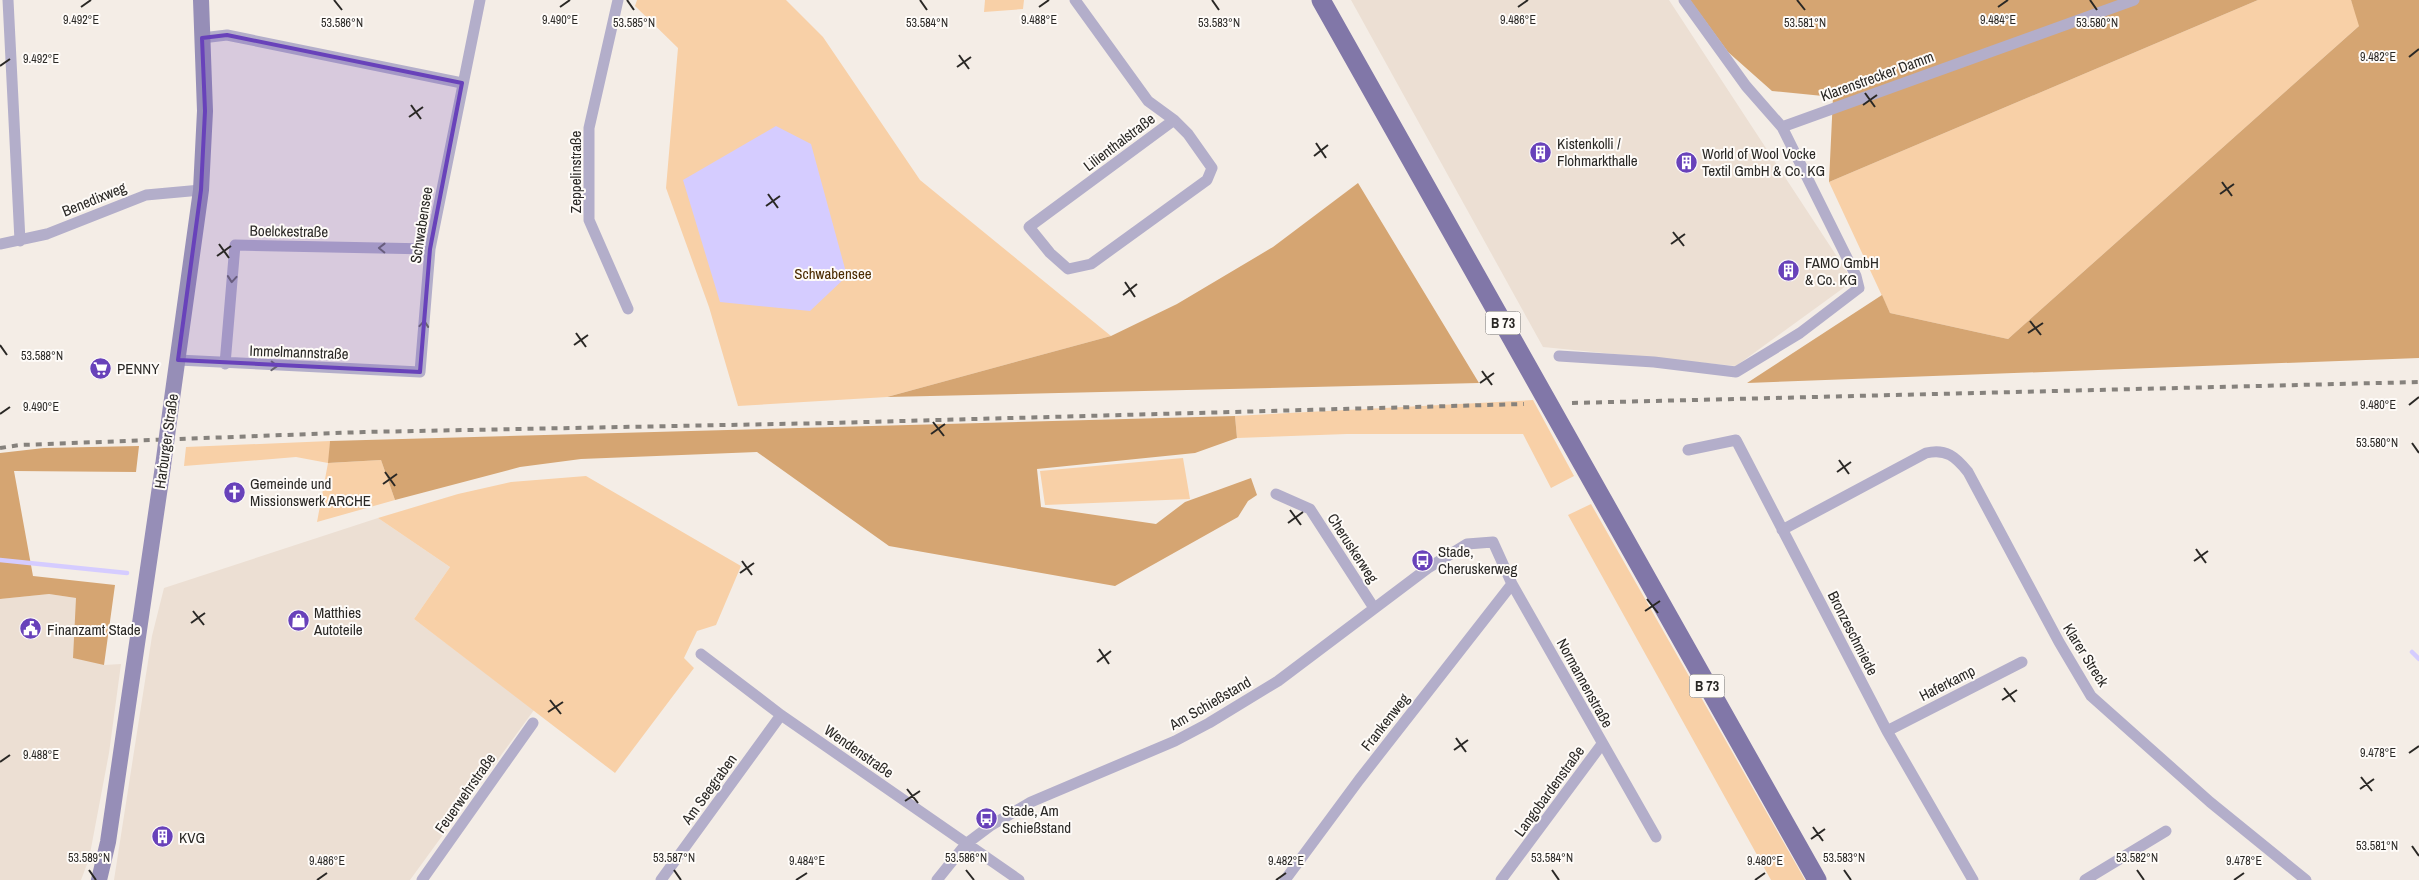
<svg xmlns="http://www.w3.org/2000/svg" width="2419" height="880" viewBox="0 0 2419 880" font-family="'Archivo Narrow',sans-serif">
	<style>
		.built { fill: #ecdfd3 }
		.green { fill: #f8d0a7 }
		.forest { fill: #d5a572 }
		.water { fill: #d5ccff }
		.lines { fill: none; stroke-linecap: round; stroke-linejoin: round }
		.stream { stroke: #d5ccff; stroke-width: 4.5 }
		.street { stroke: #b3aeca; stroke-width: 11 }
		.secondary { stroke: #968eb7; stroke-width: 16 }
		.primary { stroke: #8177a8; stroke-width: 19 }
		.rail { stroke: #86827d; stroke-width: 4; stroke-dasharray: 6 6; stroke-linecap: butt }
		.secondary-bridge { stroke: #968eb7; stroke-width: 16 }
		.oneway { stroke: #68646f }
		.marked { fill: #6842ba; fill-opacity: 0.2; stroke: #6842ba; stroke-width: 4; stroke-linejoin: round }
		.ticks { fill: none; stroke: #2a2825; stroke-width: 2 }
		.labels { text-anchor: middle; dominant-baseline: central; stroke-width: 4; stroke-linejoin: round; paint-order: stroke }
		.shield { fill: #fefbf8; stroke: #6a6764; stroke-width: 1 }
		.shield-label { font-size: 14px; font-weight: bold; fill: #2a2825 }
		.street-label { font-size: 15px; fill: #2a2825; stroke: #fefbf8 }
		.poi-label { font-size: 15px; fill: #2a2825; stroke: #fefbf8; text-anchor: start }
		.park-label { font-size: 15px; fill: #4b2b01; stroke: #fefbf8 }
		.ticks-label { font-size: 12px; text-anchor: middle; fill: #2a2825; stroke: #fefbf8; stroke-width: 4; stroke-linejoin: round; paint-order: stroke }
	</style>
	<rect width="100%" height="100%" fill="#f4ede6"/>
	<path class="built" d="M 1351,0 L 1669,0 L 1853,281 L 1736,366 L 1543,347 Z
		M 378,518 L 450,567 L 414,619 L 534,710 L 410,880 L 114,880 L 152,636 L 164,588 Z
		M 49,594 L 76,598 L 104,665 L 121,664 L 109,753 L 89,859 L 81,880 L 0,880 L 0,599 Z"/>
	<path class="green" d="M 637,0 L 786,0 L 823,37 L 920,180 L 1111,336 L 887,397 L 738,406 L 709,307 L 666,188 L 678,48 L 635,6 Z
		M 985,0 L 1024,0 L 1023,9 L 984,12 Z
		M 2258,0 L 2351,0 L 2360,25 L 2008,339 L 1890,313 L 1829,182 Z
		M 1533,400 L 1574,476 L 1551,488 L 1523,434 L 1347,434 L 1237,438 L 1235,416 Z
		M 330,441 L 329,463 L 381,460 L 395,500 L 317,522 L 328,463 L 296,457 L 184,466 L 186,447 Z
		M 1183,458 L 1190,499 L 1045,505 L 1040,471 Z
		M 586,476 L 741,566 L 716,625 L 697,631 L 684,658 L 694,668 L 615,773 L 414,619 L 450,567 L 378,518 L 458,494 L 511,482 Z
		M 1591,504 L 1805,880 L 1771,880 L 1568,515 Z"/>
	<path class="forest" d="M 1690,0 L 2258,0 L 1829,182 L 1833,97 L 1772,91 L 1728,52 Z
		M 2351,0 L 2419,0 L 2419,358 L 1747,383 L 1882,295 L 1890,313 L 2008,339 L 2359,26 Z
		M 1358,183 L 1479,383 L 887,397 L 1111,336 L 1177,304 L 1273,247 Z
		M 1235,416 L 1237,438 L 1195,453 L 1037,469 L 1041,507 L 1156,524 L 1185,502 L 1251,478 L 1257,495 L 1248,501 L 1238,517 L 1115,586 L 889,546 L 757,452 L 581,459 L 520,467 L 395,500 L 381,460 L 328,463 L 330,441 Z
		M 139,446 L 136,472 L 14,471 L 33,576 L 115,585 L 104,665 L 73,658 L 76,598 L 49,594 L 0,599 L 0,453 L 44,448 Z"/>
	<path class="water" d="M 776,126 L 811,144 L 847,276 L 810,311 L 720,302 L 683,180 Z"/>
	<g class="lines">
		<path class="stream" d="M 0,560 L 127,573
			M 2412,652 L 2419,659"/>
		<path class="street" d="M 8,0 L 20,241
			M 618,0 L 589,128 L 589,220 L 628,309
			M 1075,0 L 1148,101 L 1174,120 L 1188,134 L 1212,168 L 1207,180 L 1091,264 L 1068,269 L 1050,253 L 1029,227 L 1174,120
			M 1684,0 L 1746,86 L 1782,127 L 2134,0
			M 202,38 L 227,35 L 462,83
			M 0,244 L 47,234 L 146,195 L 201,190
			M 1559,356 L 1654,362 L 1736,372 L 1800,333 L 1859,288 L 1856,276 L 1782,127
			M 178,360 L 420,372 L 430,249 L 480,0
			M 225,364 L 235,245 L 430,249
			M 1688,450 L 1736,440 L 1887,731 L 1973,880
			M 1276,494 L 1310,509 L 1374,608
			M 1782,530 L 1926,453 C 1946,448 1956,457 1968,472 L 2059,642 L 2091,696 L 2210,802 L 2306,880
			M 701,654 L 781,715 L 1019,880
			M 1887,731 L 2022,662
			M 422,880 L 533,723
			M 661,880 L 781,715
			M 937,880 L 966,844 L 990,826 L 1031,802 L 1175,741 L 1209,723 L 1278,681 L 1428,568 L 1467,544 L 1493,542 L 1512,584 L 1656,837
			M 1285,880 L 1359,780 L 1512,584
			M 1501,880 L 1602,744
			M 2085,880 L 2166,831"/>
		<path class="secondary" d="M 171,406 L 201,190 L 205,111 L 201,0
			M 99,880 L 108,842 L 163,466"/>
		<path class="primary" d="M 1321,0 L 1817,880"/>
		<path class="rail" d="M 1572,403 L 2419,382
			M 0,448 L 20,445 L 364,432 L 829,423 L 1524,404"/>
		<path class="secondary-bridge" d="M 163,466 L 171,406"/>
	</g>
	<defs><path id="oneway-chevron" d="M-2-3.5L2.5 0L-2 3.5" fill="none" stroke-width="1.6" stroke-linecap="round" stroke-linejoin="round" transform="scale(1.25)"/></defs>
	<g class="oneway">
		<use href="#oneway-chevron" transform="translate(382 248) rotate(-179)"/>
		<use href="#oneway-chevron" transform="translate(232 279) rotate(95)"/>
		<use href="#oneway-chevron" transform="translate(424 324) rotate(-85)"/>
		<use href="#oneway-chevron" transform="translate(274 366) rotate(2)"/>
	</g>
	<path class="marked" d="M 227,35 L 462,83 L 430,249 L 420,372 L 178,360 L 201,190 L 205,111 L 202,38 Z"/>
	<path class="ticks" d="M 334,0 L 342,10M 627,0 L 634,10M 920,0 L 927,10M 1212,0 L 1219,10M 1797,0 L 1805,10M 2090,0 L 2097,10M 81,7 L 91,0M 560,7 L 570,0M 1039,7 L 1049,0M 1518,7 L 1528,0M 1998,7 L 2008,0M 959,55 L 969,69M 2409,57 L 2419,49M 0,66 L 10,59M 957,67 L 971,57M 1865,93 L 1875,107M 411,105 L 421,119M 1863,105 L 1877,95M 409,117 L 423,107M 1316,143 L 1326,158M 1314,156 L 1328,145M 2222,182 L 2232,196M 768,194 L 778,208M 2220,194 L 2234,184M 766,206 L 780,196M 1673,232 L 1684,246M 219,244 L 229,258M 1671,244 L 1685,234M 217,256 L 231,246M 1125,282 L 1135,297M 1123,295 L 1137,284M 2030,321 L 2041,335M 576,333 L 586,347M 2028,333 L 2043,323M 0,345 L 7,355M 574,345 L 588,335M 1482,371 L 1492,385M 1480,383 L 1494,373M 2409,405 L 2419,397M 0,414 L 10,407M 933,422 L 944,436M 931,434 L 945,424M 2412,443 L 2419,453M 1839,460 L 1849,474M 385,472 L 395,486M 1837,472 L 1851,462M 383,484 L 397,474M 1290,510 L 1301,525M 1288,523 L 1303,512M 2196,549 L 2206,563M 742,561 L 752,575M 2194,561 L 2208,551M 740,573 L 754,563M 1647,599 L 1658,613M 193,611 L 204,625M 1645,611 L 1660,601M 191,623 L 205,613M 1099,649 L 1109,664M 1097,662 L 1111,651M 2004,688 L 2015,702M 550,700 L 561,714M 2002,700 L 2017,690M 548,712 L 563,702M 1456,738 L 1466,752M 1454,750 L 1468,740M 2409,753 L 2419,746M 0,762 L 10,755M 2361,777 L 2372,791M 907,789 L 918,803M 2360,789 L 2374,779M 905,801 L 920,791M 1813,827 L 1823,841M 1811,839 L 1825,829M 2412,846 L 2419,856M 89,870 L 96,880M 674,870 L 681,880M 966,870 L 974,880M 1552,870 L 1559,880M 1844,870 L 1851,880M 2137,870 L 2144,880M 317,880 L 327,873M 796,880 L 807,873M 1276,880 L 1286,873M 1755,880 L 1765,873M 2234,880 L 2244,873"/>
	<defs>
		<symbol id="building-disc" viewBox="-11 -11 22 22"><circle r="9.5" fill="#6842ba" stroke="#fefbf8"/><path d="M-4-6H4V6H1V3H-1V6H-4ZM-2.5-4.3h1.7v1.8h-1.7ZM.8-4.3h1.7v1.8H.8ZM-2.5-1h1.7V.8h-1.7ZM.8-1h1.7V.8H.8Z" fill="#fff"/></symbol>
		<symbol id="supermarket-disc" viewBox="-11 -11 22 22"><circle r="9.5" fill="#6842ba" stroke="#fefbf8"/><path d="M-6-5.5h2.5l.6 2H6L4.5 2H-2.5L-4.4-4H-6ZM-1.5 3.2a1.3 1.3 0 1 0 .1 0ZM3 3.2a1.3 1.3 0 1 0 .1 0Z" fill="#fff"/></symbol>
		<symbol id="church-disc" viewBox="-11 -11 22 22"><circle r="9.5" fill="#6842ba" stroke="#fefbf8"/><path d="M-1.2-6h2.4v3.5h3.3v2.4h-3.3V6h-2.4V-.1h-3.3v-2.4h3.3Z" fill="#fff"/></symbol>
		<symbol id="bus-disc" viewBox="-11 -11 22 22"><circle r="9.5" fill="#6842ba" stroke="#fefbf8"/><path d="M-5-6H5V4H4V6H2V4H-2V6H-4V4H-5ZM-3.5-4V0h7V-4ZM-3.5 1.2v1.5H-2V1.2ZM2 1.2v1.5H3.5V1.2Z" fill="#fff"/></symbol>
		<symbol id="shop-disc" viewBox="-11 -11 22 22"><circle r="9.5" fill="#6842ba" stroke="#fefbf8"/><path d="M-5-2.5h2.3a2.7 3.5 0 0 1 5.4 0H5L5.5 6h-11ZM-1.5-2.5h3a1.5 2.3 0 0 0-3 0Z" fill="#fff"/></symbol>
		<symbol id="civic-disc" viewBox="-11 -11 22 22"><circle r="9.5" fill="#6842ba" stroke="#fefbf8"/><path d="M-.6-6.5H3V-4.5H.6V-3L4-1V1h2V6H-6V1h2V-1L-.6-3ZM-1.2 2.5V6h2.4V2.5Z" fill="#fff"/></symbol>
	</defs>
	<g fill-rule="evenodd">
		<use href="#building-disc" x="1528" y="140" width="25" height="25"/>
		<use href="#building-disc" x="1674" y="150" width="25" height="25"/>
		<use href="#building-disc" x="1776" y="258" width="25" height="25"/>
		<use href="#supermarket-disc" x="88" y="356" width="25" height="25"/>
		<use href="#church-disc" x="222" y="480" width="25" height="25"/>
		<use href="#bus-disc" x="1410" y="548" width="25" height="25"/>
		<use href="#shop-disc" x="286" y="608" width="25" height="25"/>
		<use href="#civic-disc" x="18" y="616" width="25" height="25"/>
		<use href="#bus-disc" x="974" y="806" width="25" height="25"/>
		<use href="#building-disc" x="150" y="824" width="25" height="25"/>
	</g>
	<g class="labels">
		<g class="shield">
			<rect x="1485.5" y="311.5" width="35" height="23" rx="4"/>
			<rect x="1689.5" y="674.5" width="35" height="23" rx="4"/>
		</g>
		<g class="shield-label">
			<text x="1503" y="323">B 73</text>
			<text x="1707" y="686">B 73</text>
		</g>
		<g class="street-label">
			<text transform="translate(1877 76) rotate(-20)">Klarenstrecker Damm</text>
			<text transform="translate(1119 142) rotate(-37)">Lilienthalstraße</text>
			<text transform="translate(575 172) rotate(-90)">Zeppelinstraße</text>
			<text transform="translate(94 199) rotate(-22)">Benedixweg</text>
			<text transform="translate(421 225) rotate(-81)">Schwabensee</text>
			<text transform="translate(289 231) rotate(1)">Boelckestraße</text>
			<text transform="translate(299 352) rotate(2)">Immelmannstraße</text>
			<text transform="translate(166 441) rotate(-82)">Harburger Straße</text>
			<text transform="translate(1353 548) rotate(57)">Cheruskerweg</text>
			<text transform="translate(1853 633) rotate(63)">Bronzeschmiede</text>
			<text transform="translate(2086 655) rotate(58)">Klarer Streck</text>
			<text transform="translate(1585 683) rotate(61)">Normannenstraße</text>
			<text transform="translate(1947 683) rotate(-27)">Haferkamp</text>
			<text transform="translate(1210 703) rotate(-30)">Am Schießstand</text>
			<text transform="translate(1385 722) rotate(-52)">Frankenweg</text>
			<text transform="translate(859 751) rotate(35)">Wendenstraße</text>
			<text transform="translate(709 789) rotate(-54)">Am Seegraben</text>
			<text transform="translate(1549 791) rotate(-54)">Langobardenstraße</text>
			<text transform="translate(465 793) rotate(-55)">Feuerwehrstraße</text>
		</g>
		<g class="poi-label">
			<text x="1557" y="143">Kistenkolli /<tspan x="1557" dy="17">Flohmarkthalle</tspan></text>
			<text x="1702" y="153">World of Wool Vocke<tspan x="1702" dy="17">Textil GmbH &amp; Co. KG</tspan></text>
			<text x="1805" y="262">FAMO GmbH<tspan x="1805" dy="17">&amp; Co. KG</tspan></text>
			<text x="117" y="368">PENNY</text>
			<text x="250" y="483">Gemeinde und<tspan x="250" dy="17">Missionswerk ARCHE</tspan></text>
			<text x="1438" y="551">Stade,<tspan x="1438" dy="17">Cheruskerweg</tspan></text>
			<text x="314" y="612">Matthies<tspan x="314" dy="17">Autoteile</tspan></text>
			<text x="47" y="629">Finanzamt Stade</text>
			<text x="1002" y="810">Stade, Am<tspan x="1002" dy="17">Schießstand</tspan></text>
			<text x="179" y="837">KVG</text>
		</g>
		<g class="park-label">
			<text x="833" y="273">Schwabensee</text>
		</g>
	</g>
	<g class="ticks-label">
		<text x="560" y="24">9.490°E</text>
		<text x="81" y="24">9.492°E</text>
		<text x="1039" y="24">9.488°E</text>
		<text x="1518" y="24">9.486°E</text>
		<text x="1998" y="24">9.484°E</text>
		<text x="342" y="27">53.586°N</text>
		<text x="634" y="27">53.585°N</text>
		<text x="927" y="27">53.584°N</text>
		<text x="1219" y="27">53.583°N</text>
		<text x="1805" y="27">53.581°N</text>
		<text x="2097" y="27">53.580°N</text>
		<text x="2378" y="61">9.482°E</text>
		<text x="41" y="63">9.492°E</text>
		<text x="42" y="360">53.588°N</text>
		<text x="2378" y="409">9.480°E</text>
		<text x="41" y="411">9.490°E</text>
		<text x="2377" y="447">53.580°N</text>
		<text x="2378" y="757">9.478°E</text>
		<text x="41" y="759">9.488°E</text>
		<text x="2377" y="850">53.581°N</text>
		<text x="89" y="862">53.589°N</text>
		<text x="674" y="862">53.587°N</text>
		<text x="966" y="862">53.586°N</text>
		<text x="1552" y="862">53.584°N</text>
		<text x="1844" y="862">53.583°N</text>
		<text x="2137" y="862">53.582°N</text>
		<text x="327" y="865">9.486°E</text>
		<text x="807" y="865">9.484°E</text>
		<text x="1286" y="865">9.482°E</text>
		<text x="1765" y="865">9.480°E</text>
		<text x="2244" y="865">9.478°E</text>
	</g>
</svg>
